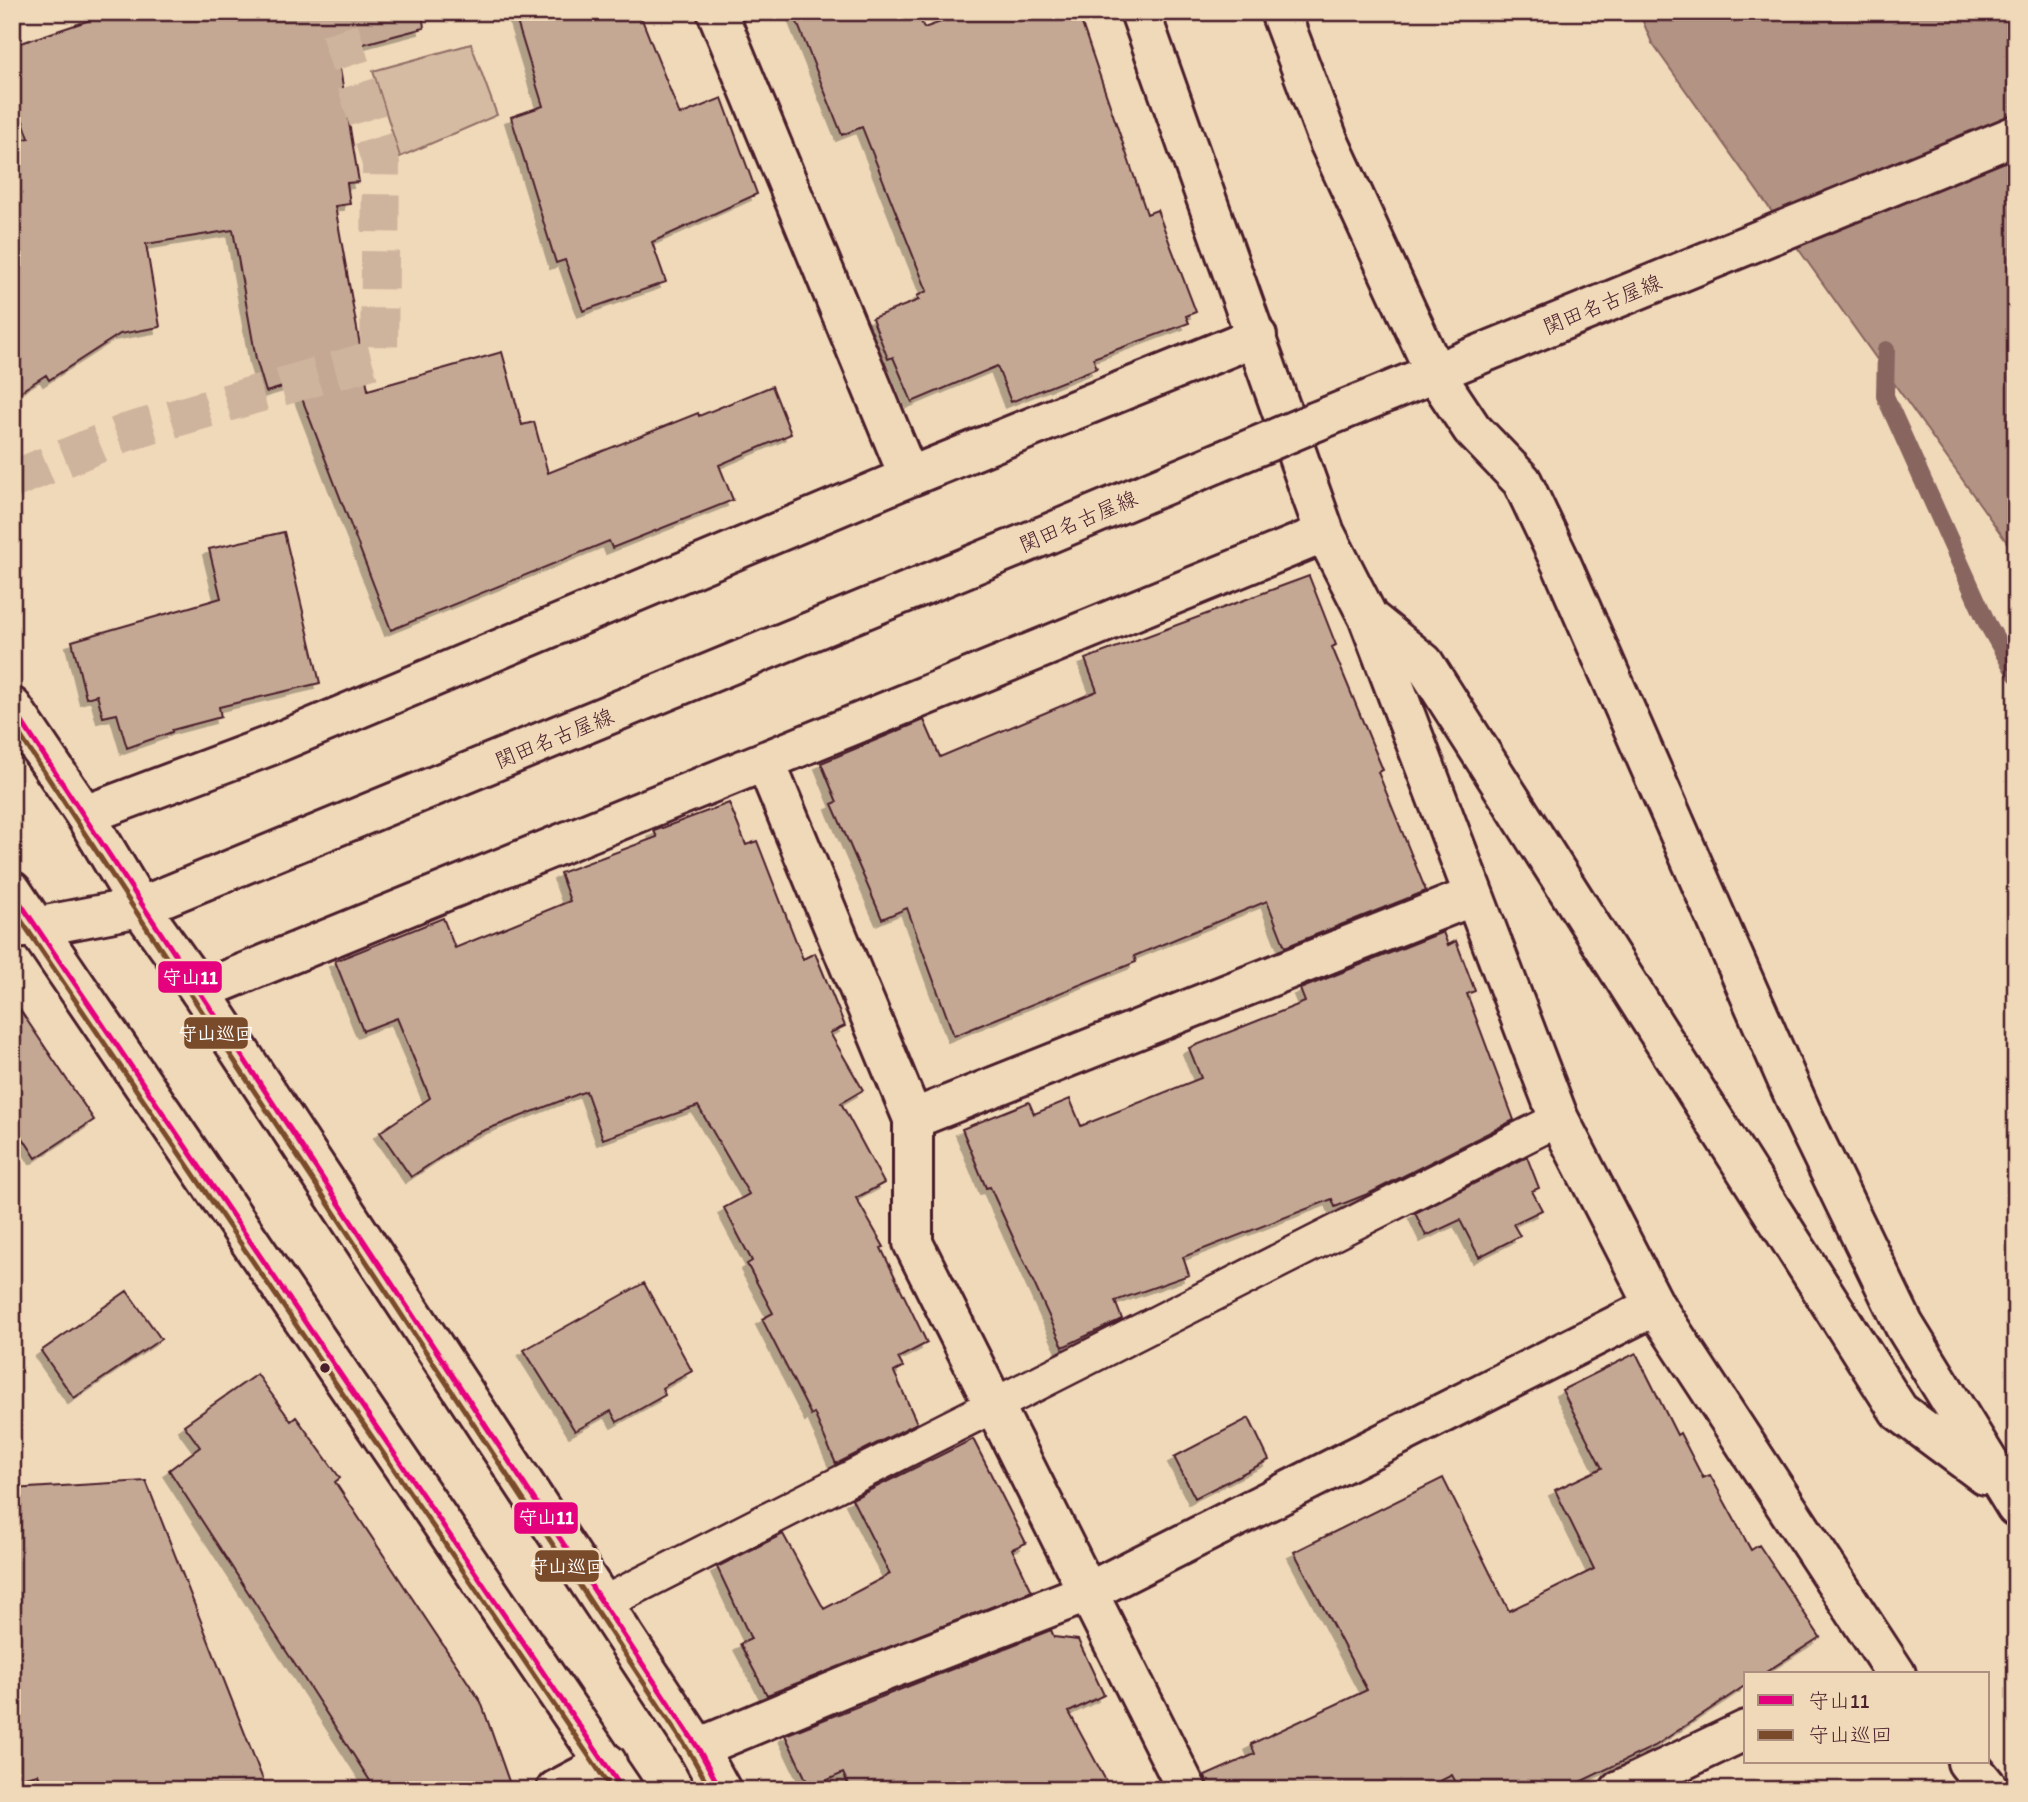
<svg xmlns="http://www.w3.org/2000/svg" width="2028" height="1802" viewBox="0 0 2028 1802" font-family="Itim,'Klee One',sans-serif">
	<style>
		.green { fill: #d5bba1; stroke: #906d66; stroke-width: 2 }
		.water { fill: #b39484; stroke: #896560; stroke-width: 2 }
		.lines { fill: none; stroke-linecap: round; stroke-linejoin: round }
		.stream { stroke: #896560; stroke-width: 18 }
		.building { fill: #c4a894; stroke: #4a1f2b; stroke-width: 2; filter: url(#shadow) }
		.street-tunnel { stroke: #cfb49d; stroke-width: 38; stroke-dasharray: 38 19; stroke-linecap: butt }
		.lane-casing { stroke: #4a1f2b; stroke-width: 38 }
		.street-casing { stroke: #4a1f2b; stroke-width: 44 }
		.secondary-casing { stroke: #4a1f2b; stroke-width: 44 }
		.primary-casing { stroke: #4a1f2b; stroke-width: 44 }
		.lane { stroke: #f0d9b9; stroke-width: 33 }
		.street { stroke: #f0d9b9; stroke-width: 38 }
		.secondary { stroke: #f0d9b9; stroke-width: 38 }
		.primary { stroke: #f0d9b9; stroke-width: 38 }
		.primary-bridge-casing { stroke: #4a1f2b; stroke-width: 44; stroke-linecap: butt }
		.primary-bridge { stroke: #f0d9b9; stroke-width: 38 }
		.bus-1-casing { stroke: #f0d9b9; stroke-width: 10 }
		.bus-2-casing { stroke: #f0d9b9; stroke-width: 10 }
		.bus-1 { stroke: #e5007d; stroke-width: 5 }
		.bus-2 { stroke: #7a4b2a; stroke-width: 5 }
		.bus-dot { fill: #4a1f2b; stroke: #f0d9b9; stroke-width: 2.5 }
		.labels { text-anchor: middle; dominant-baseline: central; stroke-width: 7; stroke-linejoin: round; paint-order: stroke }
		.street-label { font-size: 21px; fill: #4a1f2b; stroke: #f0d9b9 }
		.line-badge { stroke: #f0d9b9; stroke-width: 2.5 }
		.badge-label { font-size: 19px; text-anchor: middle; font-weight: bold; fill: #fff }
	</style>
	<defs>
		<filter id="shadow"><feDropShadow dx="-6" dy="6" stdDeviation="0" flood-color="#0004"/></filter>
	</defs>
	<rect width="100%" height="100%" fill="#f0d9b9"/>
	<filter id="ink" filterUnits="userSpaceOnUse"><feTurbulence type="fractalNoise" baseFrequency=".0143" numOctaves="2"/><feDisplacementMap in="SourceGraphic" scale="14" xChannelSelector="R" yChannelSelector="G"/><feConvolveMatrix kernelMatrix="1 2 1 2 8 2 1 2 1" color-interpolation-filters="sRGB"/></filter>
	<g filter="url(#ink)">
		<path class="green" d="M 471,44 L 497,115 L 400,157 L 373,71 Z"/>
		<path class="water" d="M 1639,12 L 2016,12 L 2016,555 L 1652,43 Z"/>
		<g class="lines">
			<path class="stream" d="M 1886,350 L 1885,396 L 1987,623 L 2016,674"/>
		</g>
		<path class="building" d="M 114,12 L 422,12 L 424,28 L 337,51 L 359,182 L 347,183 L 350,204 L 335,206 L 368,390 L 502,352 L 522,425 L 534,422 L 548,473 L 698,413 L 699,416 L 772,386 L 791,434 L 719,465 L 733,500 L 612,548 L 609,541 L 391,630 L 296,383 L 266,392 L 256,359 L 233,230 L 146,244 L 160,327 L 120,334 L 49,380 L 46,375 L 12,397 L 12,143 L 29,138 L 12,90 L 12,46 Z
			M 514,12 L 639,12 L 680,115 L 722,98 L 757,194 L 652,242 L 666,282 L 583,311 L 565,260 L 556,263 L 511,117 L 543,106 Z
			M 793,12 L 917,12 L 924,28 L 969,12 L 1078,12 L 1147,214 L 1157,210 L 1196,312 L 1186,316 L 1189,323 L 1093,358 L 1097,368 L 1011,402 L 997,366 L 912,402 L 893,357 L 888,359 L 872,318 L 919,300 L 917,296 L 927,291 L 862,127 L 842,135 Z
			M 284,532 L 320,683 L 219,707 L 221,717 L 172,730 L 172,732 L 127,748 L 117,714 L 103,717 L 97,695 L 86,698 L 72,641 L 221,598 L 209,549 Z
			M 1309,576 L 1336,645 L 1332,647 L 1383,770 L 1378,772 L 1426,891 L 1285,947 L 1267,901 L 1134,956 L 1136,962 L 954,1036 L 907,908 L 882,919 L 832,804 L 837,802 L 821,763 L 924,720 L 940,757 L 1097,691 L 1085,659 Z
			M 729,803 L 746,845 L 757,841 L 803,959 L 815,953 L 845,1026 L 830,1033 L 863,1090 L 841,1103 L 884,1183 L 856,1198 L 884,1247 L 881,1248 L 927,1343 L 898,1358 L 903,1367 L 894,1372 L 917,1423 L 836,1464 L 814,1413 L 811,1415 L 762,1319 L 773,1313 L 747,1264 L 752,1261 L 724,1208 L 749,1194 L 698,1106 L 603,1139 L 586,1091 L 475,1134 L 411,1177 L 380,1132 L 430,1098 L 397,1018 L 363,1031 L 335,961 L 443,918 L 455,948 L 570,901 L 560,873 L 657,837 L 654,831 Z
			M 1443,932 L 1448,945 L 1456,941 L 1475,991 L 1467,994 L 1514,1120 L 1370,1193 L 1335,1207 L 1332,1199 L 1183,1257 L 1189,1275 L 1115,1301 L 1122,1319 L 1063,1347 L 990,1187 L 986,1188 L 962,1129 L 1029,1102 L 1034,1114 L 1070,1099 L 1081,1126 L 1201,1078 L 1189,1048 L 1305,1002 L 1300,989 Z
			M 12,998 L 94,1120 L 36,1158 L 12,1121 Z
			M 1527,1157 L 1539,1188 L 1532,1191 L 1542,1210 L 1513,1224 L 1520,1236 L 1479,1257 L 1460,1220 L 1426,1236 L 1415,1213 Z
			M 644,1283 L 692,1371 L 662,1388 L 665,1395 L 617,1422 L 611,1411 L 575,1431 L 524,1350 Z
			M 127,1291 L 161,1339 L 74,1398 L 41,1351 Z
			M 1636,1353 L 1677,1435 L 1680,1433 L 1703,1478 L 1710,1475 L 1751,1550 L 1759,1545 L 1820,1637 L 1763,1674 L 1746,1674 L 1746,1685 L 1655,1746 L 1563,1790 L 1460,1790 L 1452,1775 L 1422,1790 L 1209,1790 L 1205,1776 L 1255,1754 L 1251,1744 L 1367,1690 L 1294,1552 L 1443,1478 L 1509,1611 L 1594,1569 L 1555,1490 L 1602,1468 L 1562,1390 Z
			M 257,1374 L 291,1421 L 296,1417 L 340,1478 L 335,1482 L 481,1702 L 512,1790 L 376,1790 L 169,1470 L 200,1447 L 184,1425 Z
			M 1249,1418 L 1269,1460 L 1195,1498 L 1174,1457 Z
			M 973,1439 L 1026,1543 L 1012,1549 L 1032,1591 L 767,1695 L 740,1644 L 751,1639 L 717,1567 L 783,1534 L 824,1609 L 890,1574 L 852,1499 Z
			M 146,1481 L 267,1790 L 44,1790 L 38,1774 L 12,1780 L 12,1489 Z
			M 1051,1630 L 1054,1637 L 1078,1640 L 1104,1695 L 1069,1712 L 1111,1790 L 851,1790 L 843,1773 L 810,1788 L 785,1735 Z"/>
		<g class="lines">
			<path class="street-tunnel" d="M 12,480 L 125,433 L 379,358 L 381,163 L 334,12"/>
			<defs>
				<path id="lane" d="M 602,1604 L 1559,1119"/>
				<path id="street" d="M 717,12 L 909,477 L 1257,336
					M 1140,12 L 1325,533 L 1368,617 L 1559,1119 L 1655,1306 L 1896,1674
					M 1280,12 L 1329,142 L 1436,375 L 1472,429 L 1522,481 L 1561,563 L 1802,1114 L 1904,1325 L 2016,1507
					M 1370,619 L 1424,663 L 1899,1411 L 1985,1475
					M 765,761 L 913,1119 L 913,1243 L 1187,1790
					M 85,815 L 269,746 L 909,477
					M 200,991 L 1325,533
					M 913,1119 L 1473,896
					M 698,1748 L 849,1685 L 1086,1593 L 1655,1306
					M 1967,1762 L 1990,1790
					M 556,1790 L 607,1763
					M 1620,1790 L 1746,1730"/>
				<path id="secondary" d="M 140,907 L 200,991 L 698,1748 L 721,1790
					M 12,929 L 36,927 L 623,1790"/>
				<path id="primary" d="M 1317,421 L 2016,135
					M 12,707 L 85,815 L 140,907
					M 12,891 L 36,927 L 140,907 L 1043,536"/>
			</defs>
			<use href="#lane" class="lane-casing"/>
			<use href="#street" class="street-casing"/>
			<use href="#secondary" class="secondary-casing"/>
			<use href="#primary" class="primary-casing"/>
			<use href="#lane" class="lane"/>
			<use href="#street" class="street"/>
			<use href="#secondary" class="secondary"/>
			<use href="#primary" class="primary"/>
			<defs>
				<path id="primary-bridge" d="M 1043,536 L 1317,421"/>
			</defs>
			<use href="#primary-bridge" class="primary-bridge-casing"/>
			<use href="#primary-bridge" class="primary-bridge"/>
			<defs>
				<path id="bus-1" d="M 12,707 L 698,1748 L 721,1790
					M 12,891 L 623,1790"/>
				<path id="bus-2" d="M 12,723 L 690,1753 L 711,1790
					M 12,907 L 612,1790"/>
			</defs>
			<use href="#bus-1" class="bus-1-casing"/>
			<use href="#bus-2" class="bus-2-casing"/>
			<use href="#bus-1" class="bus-1"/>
			<use href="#bus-2" class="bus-2"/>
		</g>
	</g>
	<circle class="bus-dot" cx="325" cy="1368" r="6"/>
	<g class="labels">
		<g class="street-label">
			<text transform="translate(1602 304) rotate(-22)">関田名古屋線</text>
			<text transform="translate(1078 521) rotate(-23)">関田名古屋線</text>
			<text transform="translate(554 738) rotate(-22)">関田名古屋線</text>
		</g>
	</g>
	<g class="line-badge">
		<rect x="157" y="960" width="66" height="34" rx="7" fill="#e5007d"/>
		<rect x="183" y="1016" width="66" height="34" rx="7" fill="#7a4b2a"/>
		<rect x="513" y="1501" width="66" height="34" rx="7" fill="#e5007d"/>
		<rect x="534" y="1549" width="66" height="34" rx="7" fill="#7a4b2a"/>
	</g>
	<g class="badge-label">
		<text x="190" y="984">守山11</text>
		<text x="216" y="1040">守山巡回</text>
		<text x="546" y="1524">守山11</text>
		<text x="567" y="1573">守山巡回</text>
	</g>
	<rect width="2028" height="1802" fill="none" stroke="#f0d9b9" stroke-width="42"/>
	<rect x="21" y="21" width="1986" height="1760" fill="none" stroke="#4a1f2b" stroke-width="2.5" filter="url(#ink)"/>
	<rect x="1744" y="1672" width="245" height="91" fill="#f0d9b9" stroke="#ae8f80" stroke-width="2"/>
	<rect x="1758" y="1695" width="35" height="10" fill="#e5007d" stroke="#ae8f80" stroke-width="2"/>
	<text x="1808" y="1708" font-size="21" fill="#4a1f2b">守山11</text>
	<rect x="1758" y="1730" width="35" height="10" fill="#7a4b2a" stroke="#ae8f80" stroke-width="2"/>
	<text x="1808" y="1742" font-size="21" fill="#4a1f2b">守山巡回</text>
</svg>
